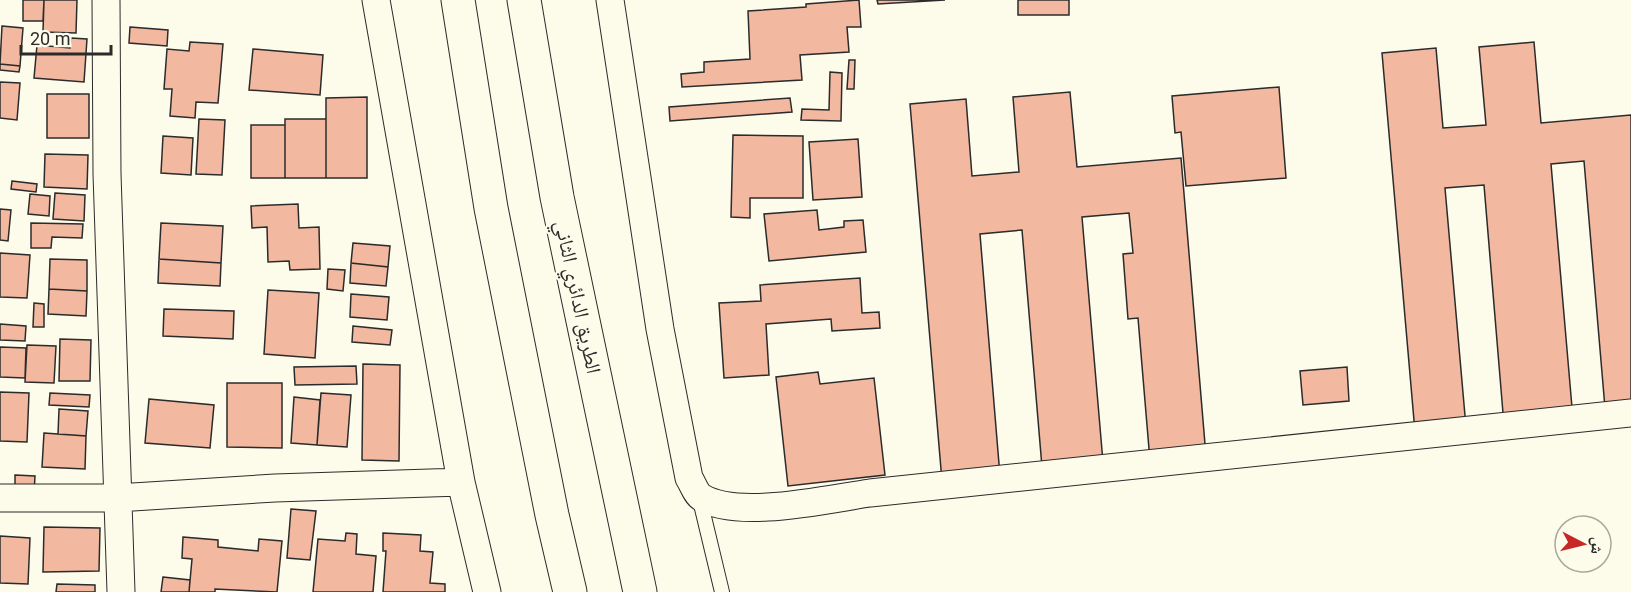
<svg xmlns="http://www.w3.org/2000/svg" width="1631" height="592" viewBox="0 0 1631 592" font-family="Roboto,'Noto Naskh Arabic',sans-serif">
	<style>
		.building { fill: #f2b8a0; stroke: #2b2b2b; stroke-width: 1.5 }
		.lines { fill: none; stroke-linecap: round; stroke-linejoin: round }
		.lane-casing { stroke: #2b2b2b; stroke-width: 16 }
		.street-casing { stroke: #2b2b2b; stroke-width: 29 }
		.highway-casing { stroke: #2b2b2b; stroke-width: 35 }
		.lane { stroke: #fdfbea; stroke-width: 14 }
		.street { stroke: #fdfbea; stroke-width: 27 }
		.highway { stroke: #fdfbea; stroke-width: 33 }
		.labels { text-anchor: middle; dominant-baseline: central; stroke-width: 4.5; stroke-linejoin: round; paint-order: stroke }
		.street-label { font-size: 21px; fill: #2b2b2b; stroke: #fdfbea }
	</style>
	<rect width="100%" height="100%" fill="#fdfbea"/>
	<path class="building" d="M 23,0 L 44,0 L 43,21 L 23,21 Z
		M 44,0 L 77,0 L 76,33 L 43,32 Z
		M 859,0 L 861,27 L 847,27 L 849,52 L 800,55 L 802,80 L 682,87 L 681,74 L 704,72 L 704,62 L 750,59 L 748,11 L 806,7 L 806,4 Z
		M 877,0 L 945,0 L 878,4 Z
		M 1018,0 L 1069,0 L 1069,15 L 1018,15 Z
		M 2,26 L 23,28 L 20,66 L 0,64 Z
		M 130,27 L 168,30 L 167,46 L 129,43 Z
		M 71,38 L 87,39 L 84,82 L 34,78 L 37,45 L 70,48 Z
		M 190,42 L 223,44 L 218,103 L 196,102 L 195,118 L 170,116 L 172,89 L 164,89 L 167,49 L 189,51 Z
		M 1534,42 L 1541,123 L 1631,115 L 1631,406 L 1605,408 L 1584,161 L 1551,164 L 1573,419 L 1504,425 L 1484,185 L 1445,188 L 1466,427 L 1415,432 L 1382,53 L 1436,48 L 1443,128 L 1486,125 L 1479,47 Z
		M 253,49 L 323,55 L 320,95 L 249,90 Z
		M 849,60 L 855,60 L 854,89 L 847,89 Z
		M 0,64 L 20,66 L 19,72 L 0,70 Z
		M 830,72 L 842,73 L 841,121 L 801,120 L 802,109 L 829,110 Z
		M 0,82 L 20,83 L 17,120 L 0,118 Z
		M 1279,87 L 1286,178 L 1186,186 L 1181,132 L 1175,133 L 1172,96 Z
		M 1070,92 L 1077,167 L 1181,158 L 1206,456 L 1150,461 L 1138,318 L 1128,319 L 1123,254 L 1133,253 L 1129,213 L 1082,217 L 1103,462 L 1042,467 L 1022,230 L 980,234 L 1000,476 L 942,481 L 910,104 L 966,99 L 972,176 L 1019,172 L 1013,97 Z
		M 47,94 L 89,94 L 89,138 L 47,138 Z
		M 367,97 L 367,178 L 326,178 L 326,98 Z
		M 790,98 L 792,112 L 670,121 L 669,107 Z
		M 199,119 L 225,120 L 222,175 L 196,174 Z
		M 285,119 L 326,119 L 326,178 L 285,178 Z
		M 251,125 L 285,125 L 285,178 L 251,178 Z
		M 733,135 L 803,136 L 803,198 L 750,198 L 750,218 L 731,217 Z
		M 163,136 L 193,138 L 191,175 L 161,173 Z
		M 858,139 L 862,197 L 813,200 L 809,142 Z
		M 45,154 L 88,155 L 87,189 L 44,187 Z
		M 12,181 L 37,184 L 36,192 L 11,189 Z
		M 55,193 L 85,195 L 84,221 L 53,219 Z
		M 30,194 L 50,196 L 49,216 L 28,214 Z
		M 298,204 L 299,228 L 319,227 L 320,269 L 290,270 L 289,261 L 268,262 L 267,227 L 252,228 L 251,206 Z
		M 0,209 L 11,210 L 8,241 L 0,240 Z
		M 817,210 L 819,230 L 844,227 L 844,221 L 863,220 L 866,252 L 769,261 L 764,214 Z
		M 31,223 L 83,224 L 82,238 L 52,237 L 51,248 L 31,248 Z
		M 161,223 L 223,226 L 221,263 L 159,259 Z
		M 353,243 L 390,246 L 388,267 L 351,263 Z
		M 0,253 L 30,255 L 27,298 L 0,297 Z
		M 50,259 L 87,260 L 87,291 L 49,289 Z
		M 159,259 L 221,263 L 220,286 L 158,283 Z
		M 351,263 L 388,267 L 386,286 L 350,283 Z
		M 328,269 L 345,270 L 343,291 L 327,289 Z
		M 860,278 L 862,313 L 879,312 L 880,328 L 832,331 L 831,319 L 766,324 L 769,375 L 724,378 L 719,303 L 761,301 L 760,285 Z
		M 49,289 L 87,291 L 86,316 L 48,314 Z
		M 268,290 L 319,293 L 315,358 L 264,354 Z
		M 351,294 L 389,297 L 387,320 L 350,317 Z
		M 34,303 L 44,304 L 44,327 L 33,327 Z
		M 164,309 L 234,311 L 233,339 L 163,336 Z
		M 0,324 L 26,326 L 25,341 L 0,340 Z
		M 353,326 L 392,330 L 390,345 L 352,342 Z
		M 60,339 L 91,340 L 90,381 L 59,381 Z
		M 27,345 L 56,346 L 54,383 L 25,382 Z
		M 0,347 L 26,348 L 25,378 L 0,377 Z
		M 363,364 L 400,365 L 399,461 L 362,460 Z
		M 356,366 L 357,384 L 295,385 L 294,367 Z
		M 1347,367 L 1349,401 L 1303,405 L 1300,371 Z
		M 818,372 L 820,384 L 874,378 L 885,475 L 788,486 L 776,377 Z
		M 227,383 L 282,383 L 282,448 L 227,447 Z
		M 0,392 L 29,393 L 27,442 L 0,441 Z
		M 50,393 L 90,395 L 89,407 L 49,405 Z
		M 321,393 L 351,395 L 347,447 L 317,445 Z
		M 294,397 L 320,400 L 317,445 L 291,443 Z
		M 149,399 L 214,405 L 210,448 L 145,443 Z
		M 59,409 L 88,411 L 86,436 L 58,434 Z
		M 44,433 L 86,436 L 85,469 L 42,467 Z
		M 15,475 L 35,476 L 34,494 L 15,493 Z
		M 291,509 L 316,511 L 310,560 L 287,558 Z
		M 44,527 L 100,528 L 99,571 L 43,572 Z
		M 346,533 L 357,534 L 356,554 L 376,556 L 373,592 L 313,592 L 318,539 L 345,541 Z
		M 383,533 L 421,535 L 420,551 L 433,552 L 430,583 L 445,584 L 445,592 L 383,592 L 386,551 L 383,551 Z
		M 0,536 L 30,538 L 28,584 L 0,583 Z
		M 183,537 L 218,540 L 218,547 L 258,551 L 259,539 L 282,541 L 277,592 L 215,589 L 215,592 L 189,592 L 192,559 L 182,558 Z
		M 163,577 L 190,580 L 189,592 L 161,592 Z
		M 57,584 L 95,585 L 95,592 L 56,592 Z"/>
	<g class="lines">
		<defs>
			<path id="lane" d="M 699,496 L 722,592"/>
			<path id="street" d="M 106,0 L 107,174 L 121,592
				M 376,0 L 461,482 L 487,592
				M 610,0 L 660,329 L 689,478 C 693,484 696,494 701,497 C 737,520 828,499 870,493 L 1631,413
				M 0,498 L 117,498 L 275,488 L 461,482"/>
			<path id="highway" d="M 458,0 L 491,208 L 552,515 L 570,592
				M 524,0 L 557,197 L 640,592"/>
		</defs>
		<use href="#lane" class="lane-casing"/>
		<use href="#street" class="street-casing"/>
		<use href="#highway" class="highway-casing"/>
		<use href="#lane" class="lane"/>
		<use href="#street" class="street"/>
		<use href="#highway" class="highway"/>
	</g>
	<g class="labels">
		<g class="street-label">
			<text transform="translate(578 297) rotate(78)">الطريق الدائري الثاني</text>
		</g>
	</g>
	<g transform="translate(1583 544) rotate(97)"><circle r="28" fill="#fdfbea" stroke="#a9a89e" stroke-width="1.5"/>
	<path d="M0-4.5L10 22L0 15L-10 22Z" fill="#c62828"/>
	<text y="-9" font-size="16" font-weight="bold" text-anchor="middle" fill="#2b2b2b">ش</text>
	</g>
	<path d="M21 45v9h90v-9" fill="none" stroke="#2b2b2b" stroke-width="3"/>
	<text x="30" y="45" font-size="18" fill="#2b2b2b" stroke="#fdfbea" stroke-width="4.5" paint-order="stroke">20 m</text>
</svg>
